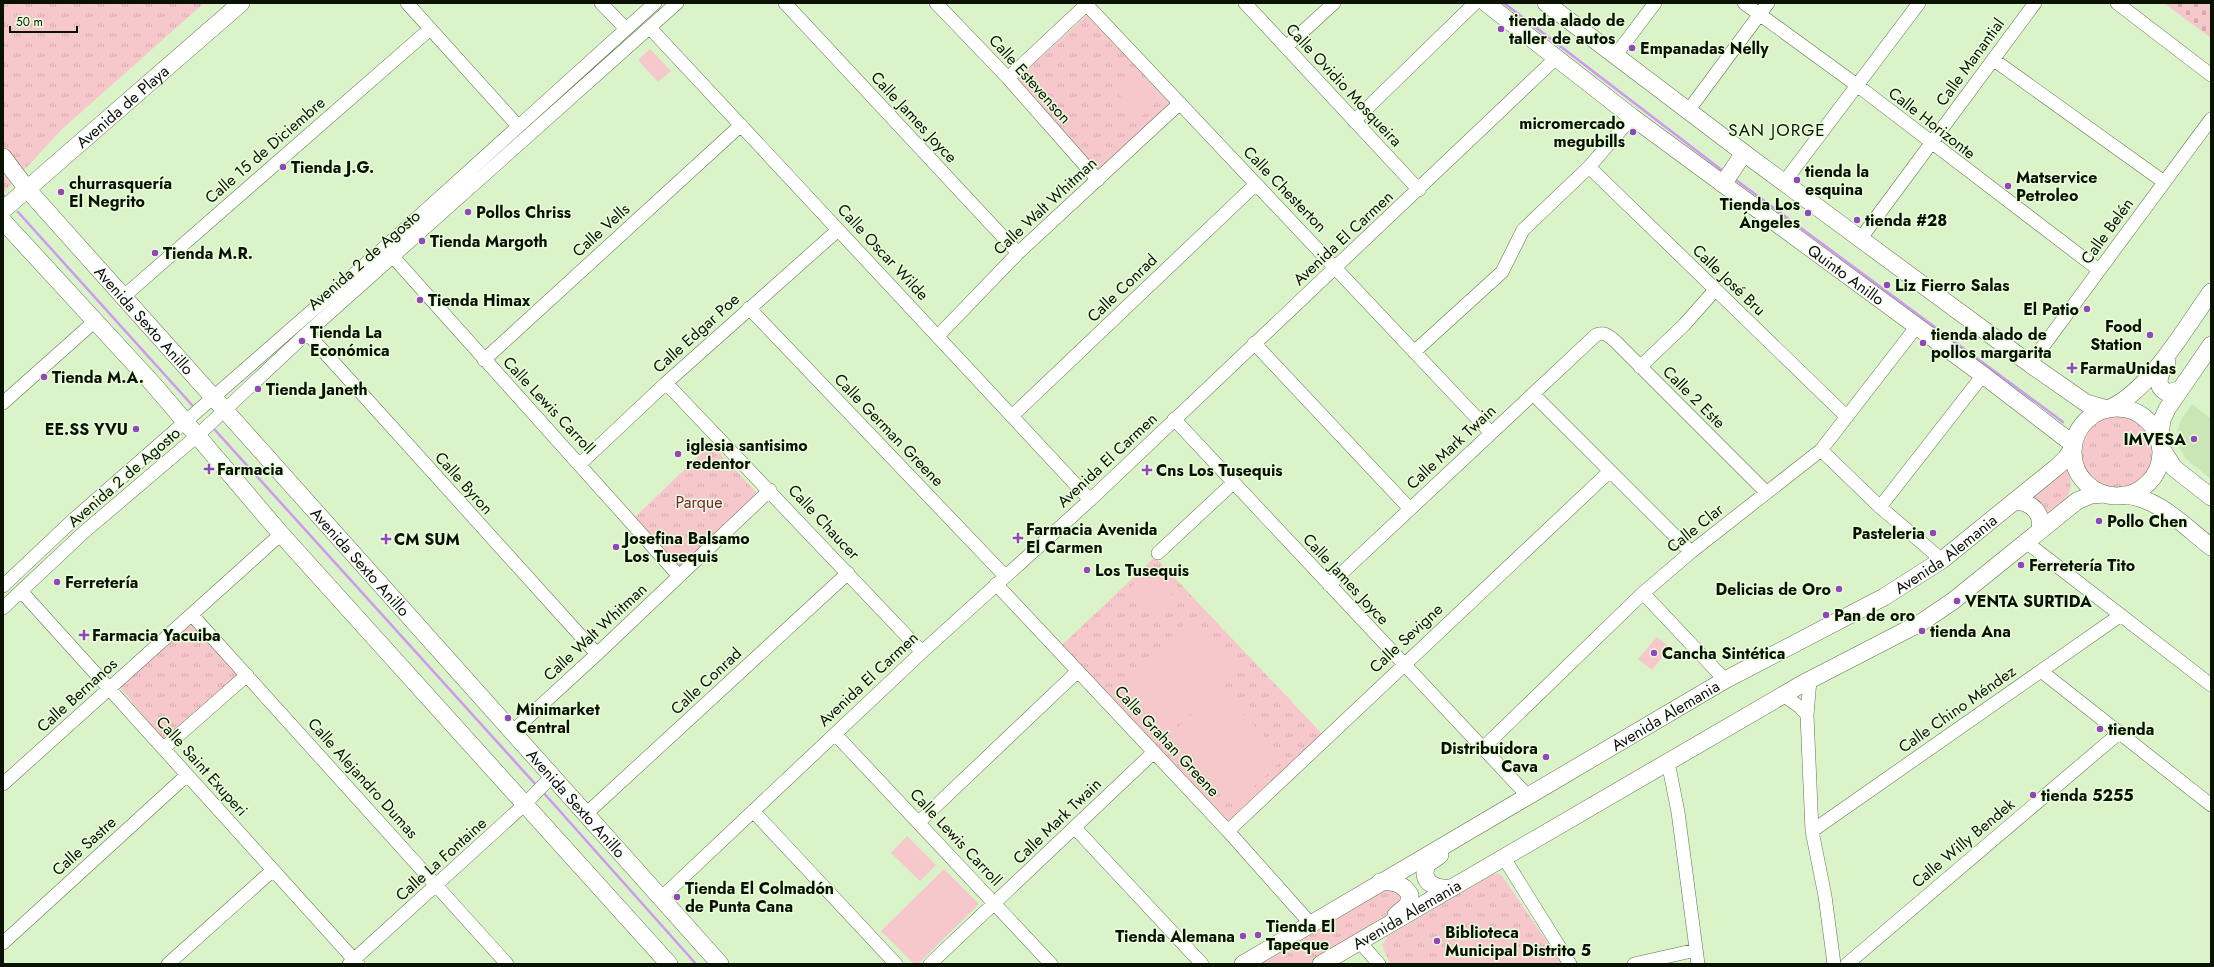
<svg xmlns="http://www.w3.org/2000/svg" width="2214" height="967" viewBox="0 0 2214 967" font-family="Jost,sans-serif">
	<style>
		.built { fill: #cae6b5 }
		.grass { fill: url(#grass-tufts) }
		.cemetery { fill: url(#cemetery-stones) }
		.garden { fill: #f6c8cc }
		.lines { fill: none; stroke-linecap: round; stroke-linejoin: round }
		.stream { stroke: #d099f0; stroke-width: 2.5 }
		.minor-casing { stroke: #60764f; stroke-width: 14 }
		.major-casing { stroke: #60764f; stroke-width: 18 }
		.minor { stroke: #fff; stroke-width: 13 }
		.major { stroke: #fff; stroke-width: 17 }
		.poi-dot { fill: #9247b9; stroke: #eafedc; stroke-width: 1.5 }
		.labels { text-anchor: middle; dominant-baseline: central; stroke-width: 3; stroke-linejoin: round; paint-order: stroke }
		.poi-label { font-size: 16px; font-weight: bold; fill: #0a1204; stroke: #eafedc; text-anchor: start }
		.street-label { font-size: 16px; fill: #0a1204; stroke: #eafedc }
		.park-label { font-size: 16px; fill: #772133; stroke: #eafedc }
		.neighbourhood-label { font-size: 17px; letter-spacing: 1px; fill: #0a1204; stroke: #eafedc }
	</style>
	<defs>
		<pattern id="grass-tufts" width="24" height="20" patternUnits="userSpaceOnUse"><rect width="24" height="20" fill="#f6c8cc"/><path d="M3 7l-1-3M5 7V3M7 7l1-3M15 17l-1-3M17 17v-4M19 17l1-3" fill="none" stroke="#d2abae"/></pattern>
		<pattern id="cemetery-stones" width="16" height="16" patternUnits="userSpaceOnUse"><rect width="16" height="16" fill="#f6c8cc"/><path d="M2 7V4a2 2 0 0 1 4 0v3zM10 15v-3a2 2 0 0 1 4 0v3z" fill="#d2abae"/></pattern>
	</defs>
	<rect width="100%" height="100%" fill="#daf3c8"/>
	<path class="built" d="M 2192,404 L 2211,419 L 2211,479 L 2185,458 L 2179,446 L 2177,432 L 2182,418 Z"/>
	<path class="grass" d="M 3,3 L 204,3 L 61,130 L 3,193 Z
		M 1088,14 L 1173,104 L 1100,173 L 1016,80 Z
		M2079 452a38 38 0 1 1 76 0a38 38 0 1 1-76 0Z
		M 711,444 L 757,493 L 676,571 L 632,520 Z
		M 2067,468 C 2078,491 2063,505 2047,519 L 2030,498 Z
		M 1155,557 L 1323,735 L 1230,824 L 1061,646 Z
		M 192,622 L 243,679 L 168,746 L 119,686 Z
		M 1493,874 L 1499,874 L 1503,877 L 1562,964 L 1390,964 L 1382,945 L 1388,936 Z
		M 1385,887 L 1404,895 L 1392,911 L 1310,964 L 1253,964 Z"/>
	<path class="cemetery" d="M 2164,3 L 2211,3 L 2211,38 Z"/>
	<path class="garden" d="M 650,49 L 671,71 L 658,82 L 638,60 Z
		M 1129,73 L 1157,102 L 1141,117 L 1113,88 Z
		M 1148,570 L 1176,600 L 1159,616 L 1131,587 Z
		M 1188,620 L 1235,667 L 1163,738 L 1116,691 Z
		M 1657,637 L 1670,648 L 1652,670 L 1638,659 Z
		M 1218,689 L 1285,757 L 1235,805 L 1168,737 Z
		M 907,836 L 936,865 L 920,881 L 891,853 Z
		M 944,869 L 979,904 L 918,964 L 914,964 L 881,931 Z
		M 1477,915 L 1535,964 L 1436,964 Z"/>
	<g class="lines">
		<path class="stream" d="M 1504,3 L 1723,171
			M 1736,180 L 2063,422
			M 3,195 L 4,196
			M 18,212 L 192,405
			M 215,430 L 537,786
			M 542,791 L 696,964"/>
		<defs>
			<path id="minor" d="M 407,3 L 518,126
				M 601,3 L 626,29
				M 785,3 L 1018,253
				M 936,3 L 1008,78 L 1098,180
				M 1245,3 L 1419,190
				M 1744,3 L 1858,86 L 2099,270
				M 2117,3 L 2211,75
				M 1086,4 L 1491,433
				M 650,28 L 1090,500
				M 1286,47 L 1334,3
				M 1615,56 L 1655,3
				M 1994,60 L 2164,182
				M 1008,78 L 1088,3
				M 1688,111 L 1768,3
				M 1354,121 L 1475,3
				M 1589,167 L 1847,417
				M 1785,181 L 1919,3
				M 1861,238 L 2035,3
				M 394,258 L 679,576
				M 123,297 L 430,29
				M 749,308 L 1005,576
				M 307,333 L 597,654
				M 938,336 L 1018,253 L 1180,103
				M 1254,343 L 1410,509
				M 1414,352 L 1502,272 L 1523,230 L 1589,167 L 1632,117
				M 484,360 L 741,125
				M 2030,364 L 2211,119
				M 1640,367 L 1684,325 L 1715,290
				M 666,383 L 922,652
				M 1533,394 L 1691,552
				M 3,403 L 95,321
				M 1012,416 L 1256,184
				M 1174,419 L 1527,795
				M 1821,450 L 1880,507 L 1942,560
				M 580,464 L 666,383 L 838,230
				M 1880,507 L 1983,375
				M 2026,542 L 2211,685
				M 1158,553 L 1233,483
				M 996,584 L 1228,831 L 1310,923
				M 1329,585 L 1596,335 C 1605,332 1608,335 1615,341 L 1766,492
				M 3,586 L 73,520 L 385,247 L 655,3
				M 21,591 L 358,964
				M 1643,593 L 1725,680
				M 3,608 L 84,532 L 197,436 L 307,333 L 677,3
				M 192,615 L 507,964
				M 2041,671 L 2211,805
				M 1810,680 L 1807,715 L 1812,831 L 1825,896 L 1834,964
				M 1783,695 L 1800,707 L 1807,715
				M 512,732 L 597,654 L 770,490
				M 835,734 L 1051,964
				M 164,748 L 247,675
				M 1483,748 L 1643,593 L 1691,552 L 1821,450 L 1917,326
				M 1668,762 L 1678,812 L 1698,964
				M 3,784 L 281,534
				M 753,811 L 896,964
				M 586,814 L 848,573
				M 919,822 L 1078,671
				M 1075,828 L 1202,964
				M 1228,831 L 1609,472
				M 1812,831 L 2121,615
				M 1504,858 L 1570,964
				M 661,898 L 922,652 L 1090,500 L 1555,59
				M 1359,941 L 1379,964
				M 3,943 L 187,775
				M 168,964 L 273,870
				M 349,964 L 525,804 L 552,776
				M 930,964 L 1154,752
				M 1634,964 L 1696,950
				M 1847,964 L 2120,732"/>
			<g id="major">
				<path id="s1" d="M 1486,3 L 1632,117 L 1983,375 L 2073,444"/>
				<path d="M 1546,3 L 1744,153 L 2030,364 L 2086,403 L 2107,409"/>
				<path id="s2" d="M 3,157 L 27,189 L 720,964"/>
				<path d="M 1723,184 L 1744,153"/>
				<path id="s3" d="M 3,210 L 241,3"/>
				<path d="M 3,221 L 153,384 L 281,534 L 669,964"/>
				<path d="M 2167,363 C 2160,373 2153,386 2168,393 L 2178,390"/>
				<path d="M 2110,408 C 2149,391 2186,327 2211,292"/>
				<circle cx="2117" cy="452" r="44"/>
				<path d="M 2159,441 L 2162,420 L 2167,409 L 2211,345"/>
				<path d="M 2160,446 L 2174,468 L 2211,497"/>
				<path d="M 2123,495 C 2158,497 2184,526 2211,547"/>
				<path d="M 2015,501 C 2033,502 2043,514 2040,531"/>
				<path d="M 1440,855 L 1427,864 C 1419,883 1436,889 1451,888"/>
				<path d="M 1380,882 C 1393,881 1403,883 1410,895 L 1408,905 L 1396,915"/>
				<path id="s4" d="M 1243,964 L 1725,680 L 1884,597 L 1942,560 L 2058,466 L 2066,458 L 2073,448"/>
				<path id="s5" d="M 1321,964 L 1802,684 L 1922,622 L 1953,601 L 2077,501 L 2091,495 L 2104,494"/>
			</g>
		</defs>
		<use href="#minor" class="minor-casing"/>
		<use href="#major" class="major-casing"/>
		<use href="#minor" class="minor"/>
		<use href="#major" class="major"/>
	</g>
	<g class="poi-dot">
		<circle cx="1501" cy="29" r="4"/>
		<circle cx="1632" cy="48" r="4"/>
		<circle cx="1633" cy="132" r="4"/>
		<circle cx="283" cy="167" r="4"/>
		<circle cx="1797" cy="180" r="4"/>
		<circle cx="2008" cy="186" r="4"/>
		<circle cx="61" cy="192" r="4"/>
		<circle cx="468" cy="212" r="4"/>
		<circle cx="1808" cy="213" r="4"/>
		<circle cx="1857" cy="220" r="4"/>
		<circle cx="422" cy="241" r="4"/>
		<circle cx="155" cy="253" r="4"/>
		<circle cx="1887" cy="285" r="4"/>
		<circle cx="420" cy="300" r="4"/>
		<circle cx="2087" cy="309" r="4"/>
		<circle cx="2150" cy="335" r="4"/>
		<circle cx="302" cy="341" r="4"/>
		<circle cx="1923" cy="343" r="4"/>
		<path d="M2070 362h4v4h4v4h-4v4h-4v-4h-4v-4h4z"/>
		<circle cx="44" cy="377" r="4"/>
		<circle cx="258" cy="389" r="4"/>
		<circle cx="136" cy="429" r="4"/>
		<circle cx="2194" cy="439" r="4"/>
		<circle cx="678" cy="454" r="4"/>
		<path d="M207 463h4v4h4v4h-4v4h-4v-4h-4v-4h4z"/>
		<path d="M1145 464h4v4h4v4h-4v4h-4v-4h-4v-4h4z"/>
		<circle cx="2099" cy="521" r="4"/>
		<circle cx="1933" cy="533" r="4"/>
		<path d="M1016 532h4v4h4v4h-4v4h-4v-4h-4v-4h4z"/>
		<path d="M384 533h4v4h4v4h-4v4h-4v-4h-4v-4h4z"/>
		<circle cx="616" cy="547" r="4"/>
		<circle cx="2021" cy="565" r="4"/>
		<circle cx="1087" cy="570" r="4"/>
		<circle cx="57" cy="582" r="4"/>
		<circle cx="1839" cy="589" r="4"/>
		<circle cx="1957" cy="601" r="4"/>
		<circle cx="1826" cy="615" r="4"/>
		<circle cx="1922" cy="631" r="4"/>
		<path d="M82 629h4v4h4v4h-4v4h-4v-4h-4v-4h4z"/>
		<circle cx="1654" cy="653" r="4"/>
		<circle cx="508" cy="718" r="4"/>
		<circle cx="2100" cy="729" r="4"/>
		<circle cx="1546" cy="757" r="4"/>
		<circle cx="2033" cy="795" r="4"/>
		<circle cx="677" cy="897" r="4"/>
		<circle cx="1258" cy="935" r="4"/>
		<circle cx="1243" cy="936" r="4"/>
		<circle cx="1437" cy="941" r="4"/>
	</g>
	<g class="labels">
		<g class="poi-label">
			<text x="1509" y="20">tienda alado de<tspan x="1509" dy="18">taller de autos</tspan></text>
			<text x="1640" y="48">Empanadas Nelly</text>
			<text x="1625" y="123" text-anchor="end">micromercado<tspan x="1625" dy="18">megubills</tspan></text>
			<text x="291" y="167">Tienda J.G.</text>
			<text x="1805" y="171">tienda la<tspan x="1805" dy="18">esquina</tspan></text>
			<text x="2016" y="177">Matservice<tspan x="2016" dy="18">Petroleo</tspan></text>
			<text x="69" y="183">churrasquería<tspan x="69" dy="18">El Negrito</tspan></text>
			<text x="1800" y="204" text-anchor="end">Tienda Los<tspan x="1800" dy="18">Ángeles</tspan></text>
			<text x="476" y="212">Pollos Chriss</text>
			<text x="1865" y="220">tienda #28</text>
			<text x="430" y="241">Tienda Margoth</text>
			<text x="163" y="253">Tienda M.R.</text>
			<text x="1895" y="285">Liz Fierro Salas</text>
			<text x="428" y="300">Tienda Himax</text>
			<text x="2079" y="309" text-anchor="end">El Patio</text>
			<text x="2142" y="326" text-anchor="end">Food<tspan x="2142" dy="18">Station</tspan></text>
			<text x="310" y="332">Tienda La<tspan x="310" dy="18">Económica</tspan></text>
			<text x="1931" y="334">tienda alado de<tspan x="1931" dy="18">pollos margarita</tspan></text>
			<text x="2080" y="368">FarmaUnidas</text>
			<text x="52" y="377">Tienda M.A.</text>
			<text x="266" y="389">Tienda Janeth</text>
			<text x="128" y="429" text-anchor="end">EE.SS YVU</text>
			<text x="2186" y="439" text-anchor="end">IMVESA</text>
			<text x="686" y="445">iglesia santisimo<tspan x="686" dy="18">redentor</tspan></text>
			<text x="217" y="469">Farmacia</text>
			<text x="1156" y="470">Cns Los Tusequis</text>
			<text x="2107" y="521">Pollo Chen</text>
			<text x="1026" y="529">Farmacia Avenida<tspan x="1026" dy="18">El Carmen</tspan></text>
			<text x="1925" y="533" text-anchor="end">Pasteleria</text>
			<text x="624" y="538">Josefina Balsamo<tspan x="624" dy="18">Los Tusequis</tspan></text>
			<text x="394" y="539">CM SUM</text>
			<text x="2029" y="565">Ferretería Tito</text>
			<text x="1095" y="570">Los Tusequis</text>
			<text x="65" y="582">Ferretería</text>
			<text x="1831" y="589" text-anchor="end">Delicias de Oro</text>
			<text x="1965" y="601">VENTA SURTIDA</text>
			<text x="1834" y="615">Pan de oro</text>
			<text x="1930" y="631">tienda Ana</text>
			<text x="92" y="635">Farmacia Yacuiba</text>
			<text x="1662" y="653">Cancha Sintética</text>
			<text x="516" y="709">Minimarket<tspan x="516" dy="18">Central</tspan></text>
			<text x="2108" y="729">tienda</text>
			<text x="1538" y="748" text-anchor="end">Distribuidora<tspan x="1538" dy="18">Cava</tspan></text>
			<text x="2041" y="795">tienda 5255</text>
			<text x="685" y="888">Tienda El Colmadón<tspan x="685" dy="18">de Punta Cana</tspan></text>
			<text x="1266" y="926">Tienda El<tspan x="1266" dy="18">Tapeque</tspan></text>
			<text x="1445" y="932">Biblioteca<tspan x="1445" dy="18">Municipal Distrito 5</tspan></text>
			<text x="1235" y="936" text-anchor="end">Tienda Alemana</text>
		</g>
		<g class="street-label">
			<text transform="translate(1970 62) rotate(-54)">Calle Manantial</text>
			<text transform="translate(1030 79) rotate(48)">Calle Estevenson</text>
			<text transform="translate(1344 85) rotate(47)">Calle Ovidio Mosqueira</text>
			<text stroke="none"><textPath href="#s3" startOffset="158">Avenida de Playa</textPath></text>
			<text transform="translate(914 117) rotate(47)">Calle James Joyce</text>
			<text transform="translate(1932 123) rotate(38)">Calle Horizonte</text>
			<text transform="translate(265 150) rotate(-41)">Calle 15 de Diciembre</text>
			<text transform="translate(1285 189) rotate(46)">Calle Chesterton</text>
			<text transform="translate(1045 206) rotate(-43)">Calle Walt Whitman</text>
			<text transform="translate(601 230) rotate(-42)">Calle Vells</text>
			<text transform="translate(2107 231) rotate(-54)">Calle Belén</text>
			<text transform="translate(1343 238) rotate(-43)">Avenida El Carmen</text>
			<text transform="translate(883 252) rotate(47)">Calle Oscar Wilde</text>
			<text transform="translate(364 260) rotate(-41)">Avenida 2 de Agosto</text>
			<text stroke="none"><textPath href="#s1" startOffset="451">Quinto Anillo</textPath></text>
			<text transform="translate(1729 280) rotate(44)">Calle José Bru</text>
			<text transform="translate(1122 288) rotate(-44)">Calle Conrad</text>
			<text stroke="none"><textPath href="#s2" startOffset="216">Avenida Sexto Anillo</textPath></text>
			<text transform="translate(696 333) rotate(-42)">Calle Edgar Poe</text>
			<text transform="translate(1694 397) rotate(45)">Calle 2 Este</text>
			<text transform="translate(549 405) rotate(47)">Calle Lewis Carroll</text>
			<text transform="translate(889 430) rotate(46)">Calle German Greene</text>
			<text transform="translate(1451 447) rotate(-43)">Calle Mark Twain</text>
			<text transform="translate(1107 460) rotate(-43)">Avenida El Carmen</text>
			<text transform="translate(124 477) rotate(-41)">Avenida 2 de Agosto</text>
			<text transform="translate(464 483) rotate(48)">Calle Byron</text>
			<text transform="translate(824 522) rotate(47)">Calle Chaucer</text>
			<text transform="translate(1695 528) rotate(-39)">Calle Clar</text>
			<text stroke="none"><textPath href="#s4" startOffset="814">Avenida Alemania</textPath></text>
			<text stroke="none"><textPath href="#s2" startOffset="540">Avenida Sexto Anillo</textPath></text>
			<text transform="translate(1346 579) rotate(47)">Calle James Joyce</text>
			<text transform="translate(595 632) rotate(-43)">Calle Walt Whitman</text>
			<text transform="translate(1406 638) rotate(-43)">Calle Sevigne</text>
			<text transform="translate(868 679) rotate(-43)">Avenida El Carmen</text>
			<text transform="translate(706 681) rotate(-43)">Calle Conrad</text>
			<text transform="translate(77 695) rotate(-42)">Calle Bernanos</text>
			<text transform="translate(1957 709) rotate(-35)">Calle Chino Méndez</text>
			<text stroke="none"><textPath href="#s4" startOffset="490">Avenida Alemania</textPath></text>
			<text transform="translate(1167 741) rotate(47)">Calle Grahan Greene</text>
			<text transform="translate(202 766) rotate(48)">Calle Saint Exuperi</text>
			<text transform="translate(363 778) rotate(48)">Calle Alejandro Dumas</text>
			<text stroke="none"><textPath href="#s2" startOffset="864">Avenida Sexto Anillo</textPath></text>
			<text transform="translate(1057 821) rotate(-44)">Calle Mark Twain</text>
			<text transform="translate(956 837) rotate(47)">Calle Lewis Carroll</text>
			<text transform="translate(1963 843) rotate(-40)">Calle Willy Bendek</text>
			<text transform="translate(84 846) rotate(-42)">Calle Sastre</text>
			<text transform="translate(441 859) rotate(-42)">Calle La Fontaine</text>
			<text stroke="none"><textPath href="#s5" startOffset="99">Avenida Alemania</textPath></text>
		</g>
		<g class="park-label">
			<text x="699" y="502">Parque</text>
		</g>
		<g class="neighbourhood-label">
			<text x="1777" y="130">SAN JORGE</text>
		</g>
	</g>
	<rect width="2214" height="967" fill="none" stroke="#0a1204" stroke-width="8"/>
	<path d="M10 26v6h67v-6" fill="none" stroke="#0a1204" stroke-width="2"/>
	<text x="16" y="26" font-size="12" fill="#0a1204" stroke="#eafedc" stroke-width="3" paint-order="stroke">50 m</text>
</svg>
